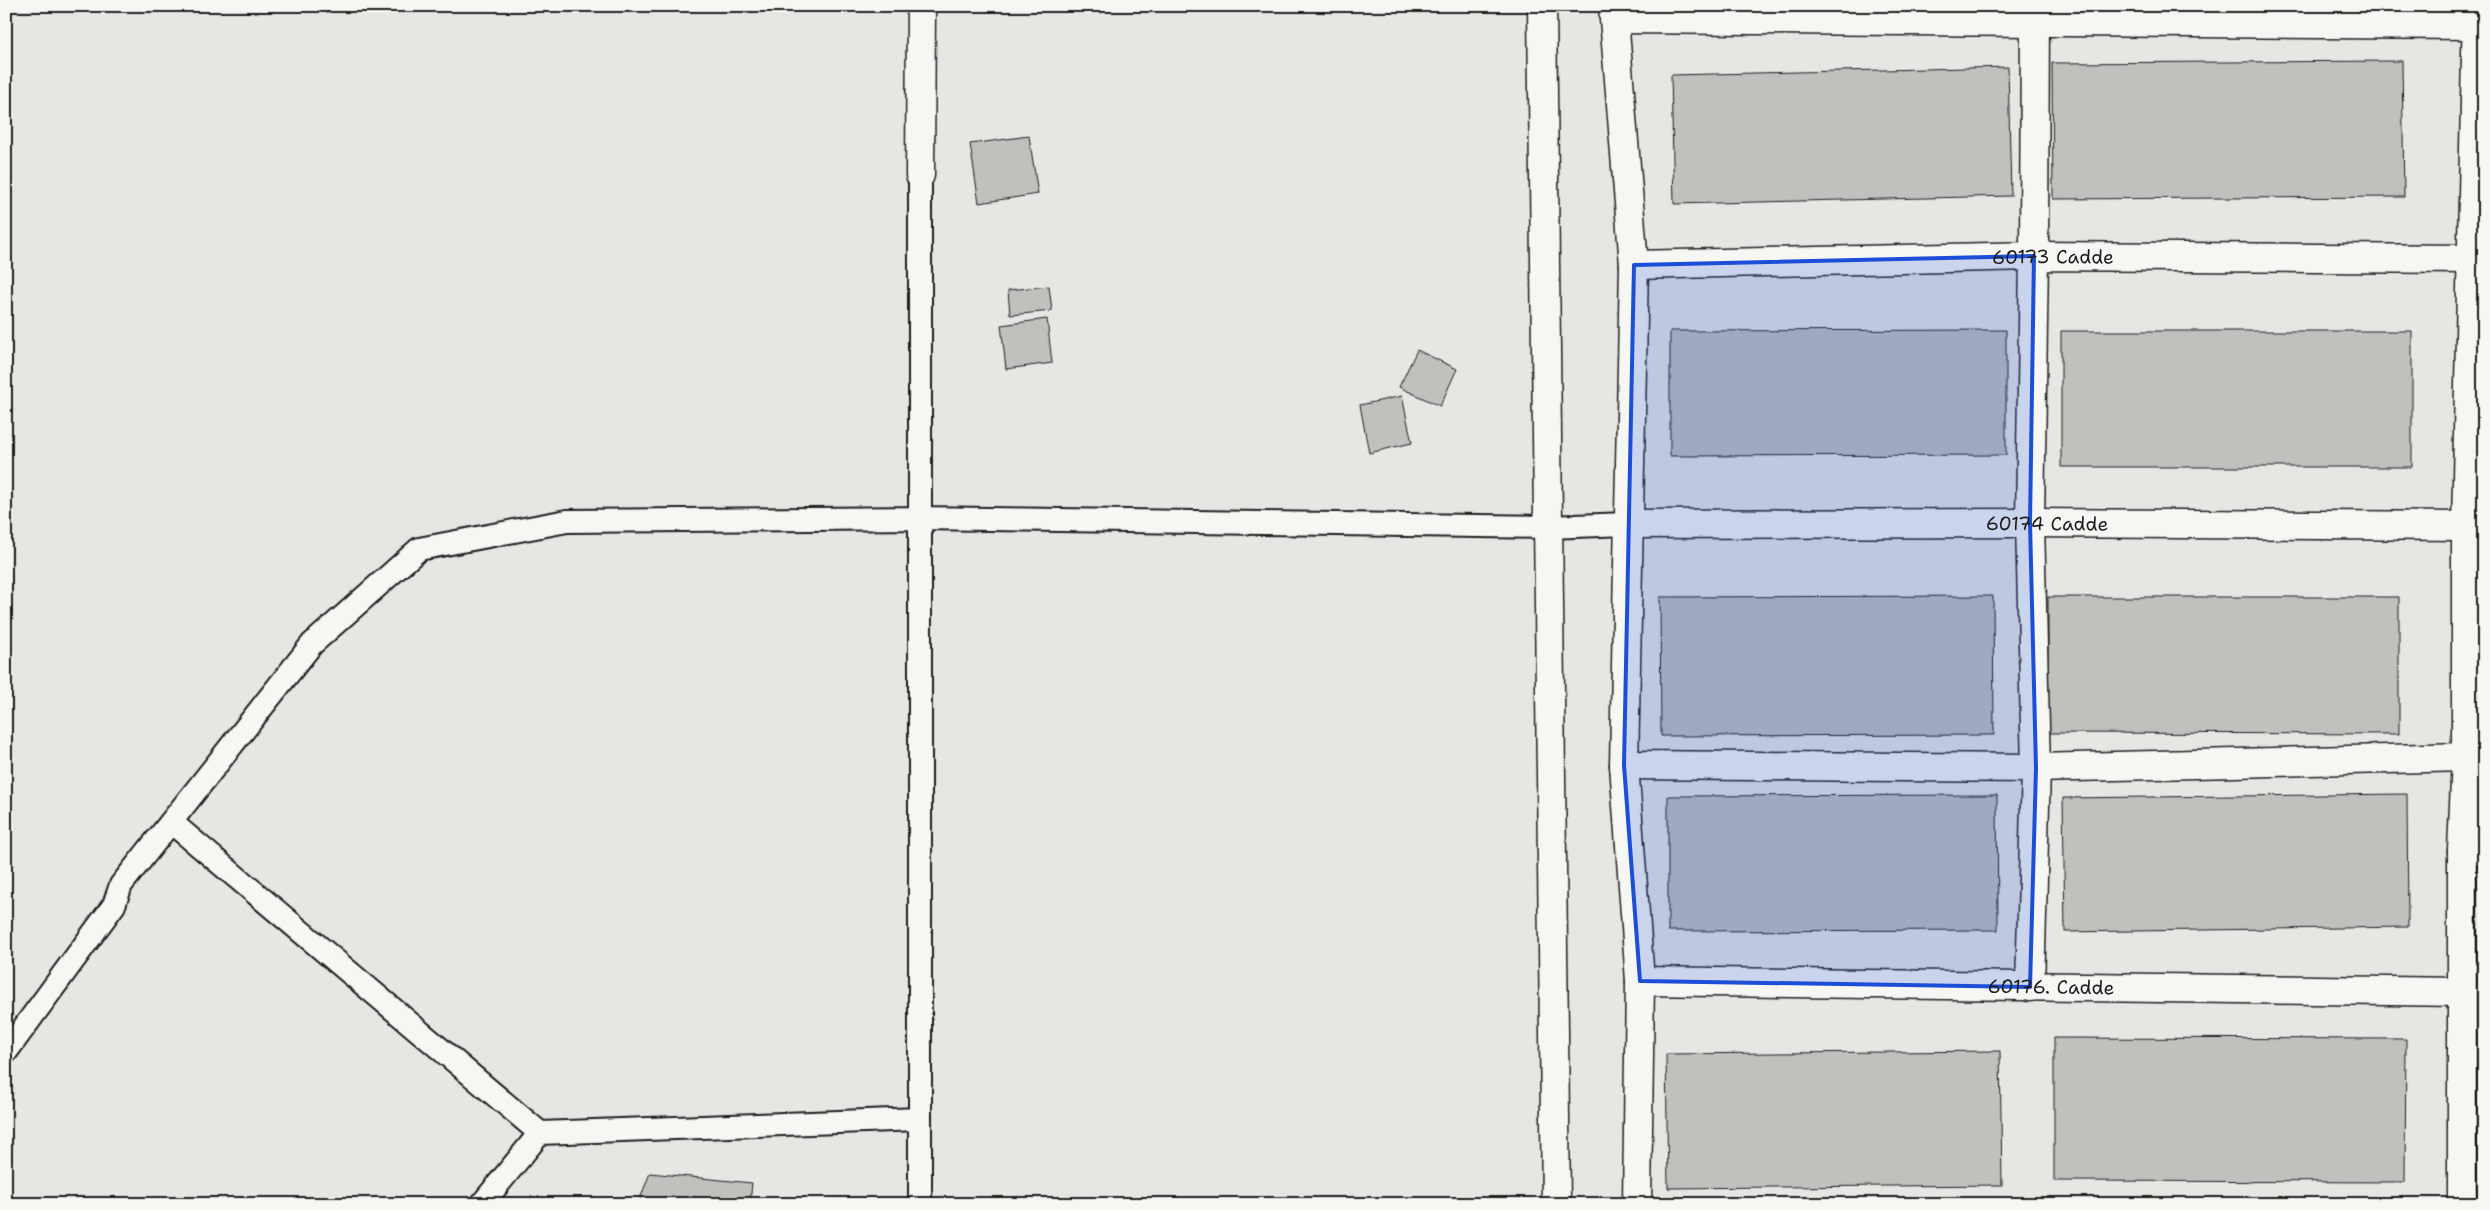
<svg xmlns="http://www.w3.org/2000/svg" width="2490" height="1210" viewBox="0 0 2490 1210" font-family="'Shantell Sans',sans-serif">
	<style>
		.built { fill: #e6e6e2 }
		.building { fill: #c0c0bd; stroke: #1c1c1c }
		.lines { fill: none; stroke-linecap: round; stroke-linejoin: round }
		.lane-casing { stroke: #1c1c1c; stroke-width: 26 }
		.street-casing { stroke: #1c1c1c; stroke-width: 31 }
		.secondary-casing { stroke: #1c1c1c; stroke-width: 31 }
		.lane { stroke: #f6f6f2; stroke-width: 22 }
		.street { stroke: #f6f6f2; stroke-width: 28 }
		.secondary { stroke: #f6f6f2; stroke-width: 28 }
		.marked { fill: #1d4ed8; fill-opacity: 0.2; stroke: #1d4ed8; stroke-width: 4; stroke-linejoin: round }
		.labels { text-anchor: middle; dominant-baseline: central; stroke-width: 5; stroke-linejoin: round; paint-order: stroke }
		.street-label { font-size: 19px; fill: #1c1c1c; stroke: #f6f6f2 }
	</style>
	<rect width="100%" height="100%" fill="#f6f6f2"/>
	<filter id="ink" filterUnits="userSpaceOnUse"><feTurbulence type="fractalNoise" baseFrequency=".02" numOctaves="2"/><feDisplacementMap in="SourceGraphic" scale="10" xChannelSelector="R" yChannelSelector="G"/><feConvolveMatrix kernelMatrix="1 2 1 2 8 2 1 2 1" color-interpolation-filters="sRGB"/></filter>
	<g filter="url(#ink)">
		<path class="built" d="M 6,6 L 2484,6 L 2484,1204 L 6,1204 Z"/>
		<path class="building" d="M 2402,61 L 2404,197 L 2053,199 L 2052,63 Z
			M 2008,67 L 2011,196 L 1674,204 L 1671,75 Z
			M 1029,136 L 1038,194 L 979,203 L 970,144 Z
			M 1049,286 L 1052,311 L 1010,315 L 1008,290 Z
			M 1047,319 L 1052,363 L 1006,369 L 1001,325 Z
			M 2006,330 L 2006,455 L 1670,456 L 1670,331 Z
			M 2061,331 L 2412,331 L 2412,467 L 2061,467 Z
			M 1417,350 L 1457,369 L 1440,406 L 1399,387 Z
			M 1402,396 L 1412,443 L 1369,453 L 1360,405 Z
			M 1993,596 L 1994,735 L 1661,736 L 1660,597 Z
			M 2048,597 L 2399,597 L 2399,734 L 2048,733 Z
			M 2407,794 L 2408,927 L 2065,932 L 2063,798 Z
			M 1997,795 L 1998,930 L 1668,931 L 1668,796 Z
			M 2054,1038 L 2406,1039 L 2405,1182 L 2054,1181 Z
			M 2000,1051 L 2002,1185 L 1668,1188 L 1666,1054 Z
			M 650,1173 L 752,1183 L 750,1204 L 638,1204 Z"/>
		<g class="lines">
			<defs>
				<path id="lane" d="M 920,175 L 920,1204
					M 171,822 L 540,1133 L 920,1119
					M 6,1052 L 114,905 L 121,885 L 312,644 L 419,549 L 567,521 L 919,518 L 1548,527 L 1627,524
					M 482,1204 L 540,1133"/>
				<g id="street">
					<path d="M 1542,6 L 1556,1204"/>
					<path d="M 1613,6 L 1634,265 L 1624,765 L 1640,981 L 1637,1204"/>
					<path d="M 1615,19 L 2477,25"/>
					<path d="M 920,175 L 921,6"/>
					<path id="s1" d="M 1634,265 L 2034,256 L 2473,259"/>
					<path id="s2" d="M 1627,524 L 2030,523 L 2466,526"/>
					<path d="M 1624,765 L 2036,768 L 2466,757"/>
					<path d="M 2462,851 L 2484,851"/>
					<path id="s3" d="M 1640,981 L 2462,992"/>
					<path d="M 2030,987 L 2036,768 L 2030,523 L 2034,256 L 2035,6"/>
				</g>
				<path id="secondary" d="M 2462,1204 L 2462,851 L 2466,757 L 2466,526 L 2477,6"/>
			</defs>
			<use href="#lane" class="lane-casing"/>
			<use href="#street" class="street-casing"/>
			<use href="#secondary" class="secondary-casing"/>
			<use href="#lane" class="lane"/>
			<use href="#street" class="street"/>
			<use href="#secondary" class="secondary"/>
		</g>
	</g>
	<path class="marked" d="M 2034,256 L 2030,523 L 2036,768 L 2030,987 L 1640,981 L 1624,765 L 1634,265 Z"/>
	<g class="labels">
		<g class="street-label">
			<text stroke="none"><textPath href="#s1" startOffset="419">60173 Cadde</textPath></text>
			<text stroke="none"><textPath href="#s2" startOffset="420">60174 Cadde</textPath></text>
			<text stroke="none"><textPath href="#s3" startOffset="411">60176. Cadde</textPath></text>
		</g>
	</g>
	<rect width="2490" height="1210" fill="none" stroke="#f6f6f2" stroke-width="25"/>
	<rect x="12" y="12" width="2465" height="1185" fill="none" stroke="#1c1c1c" stroke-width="2" filter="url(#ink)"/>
</svg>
